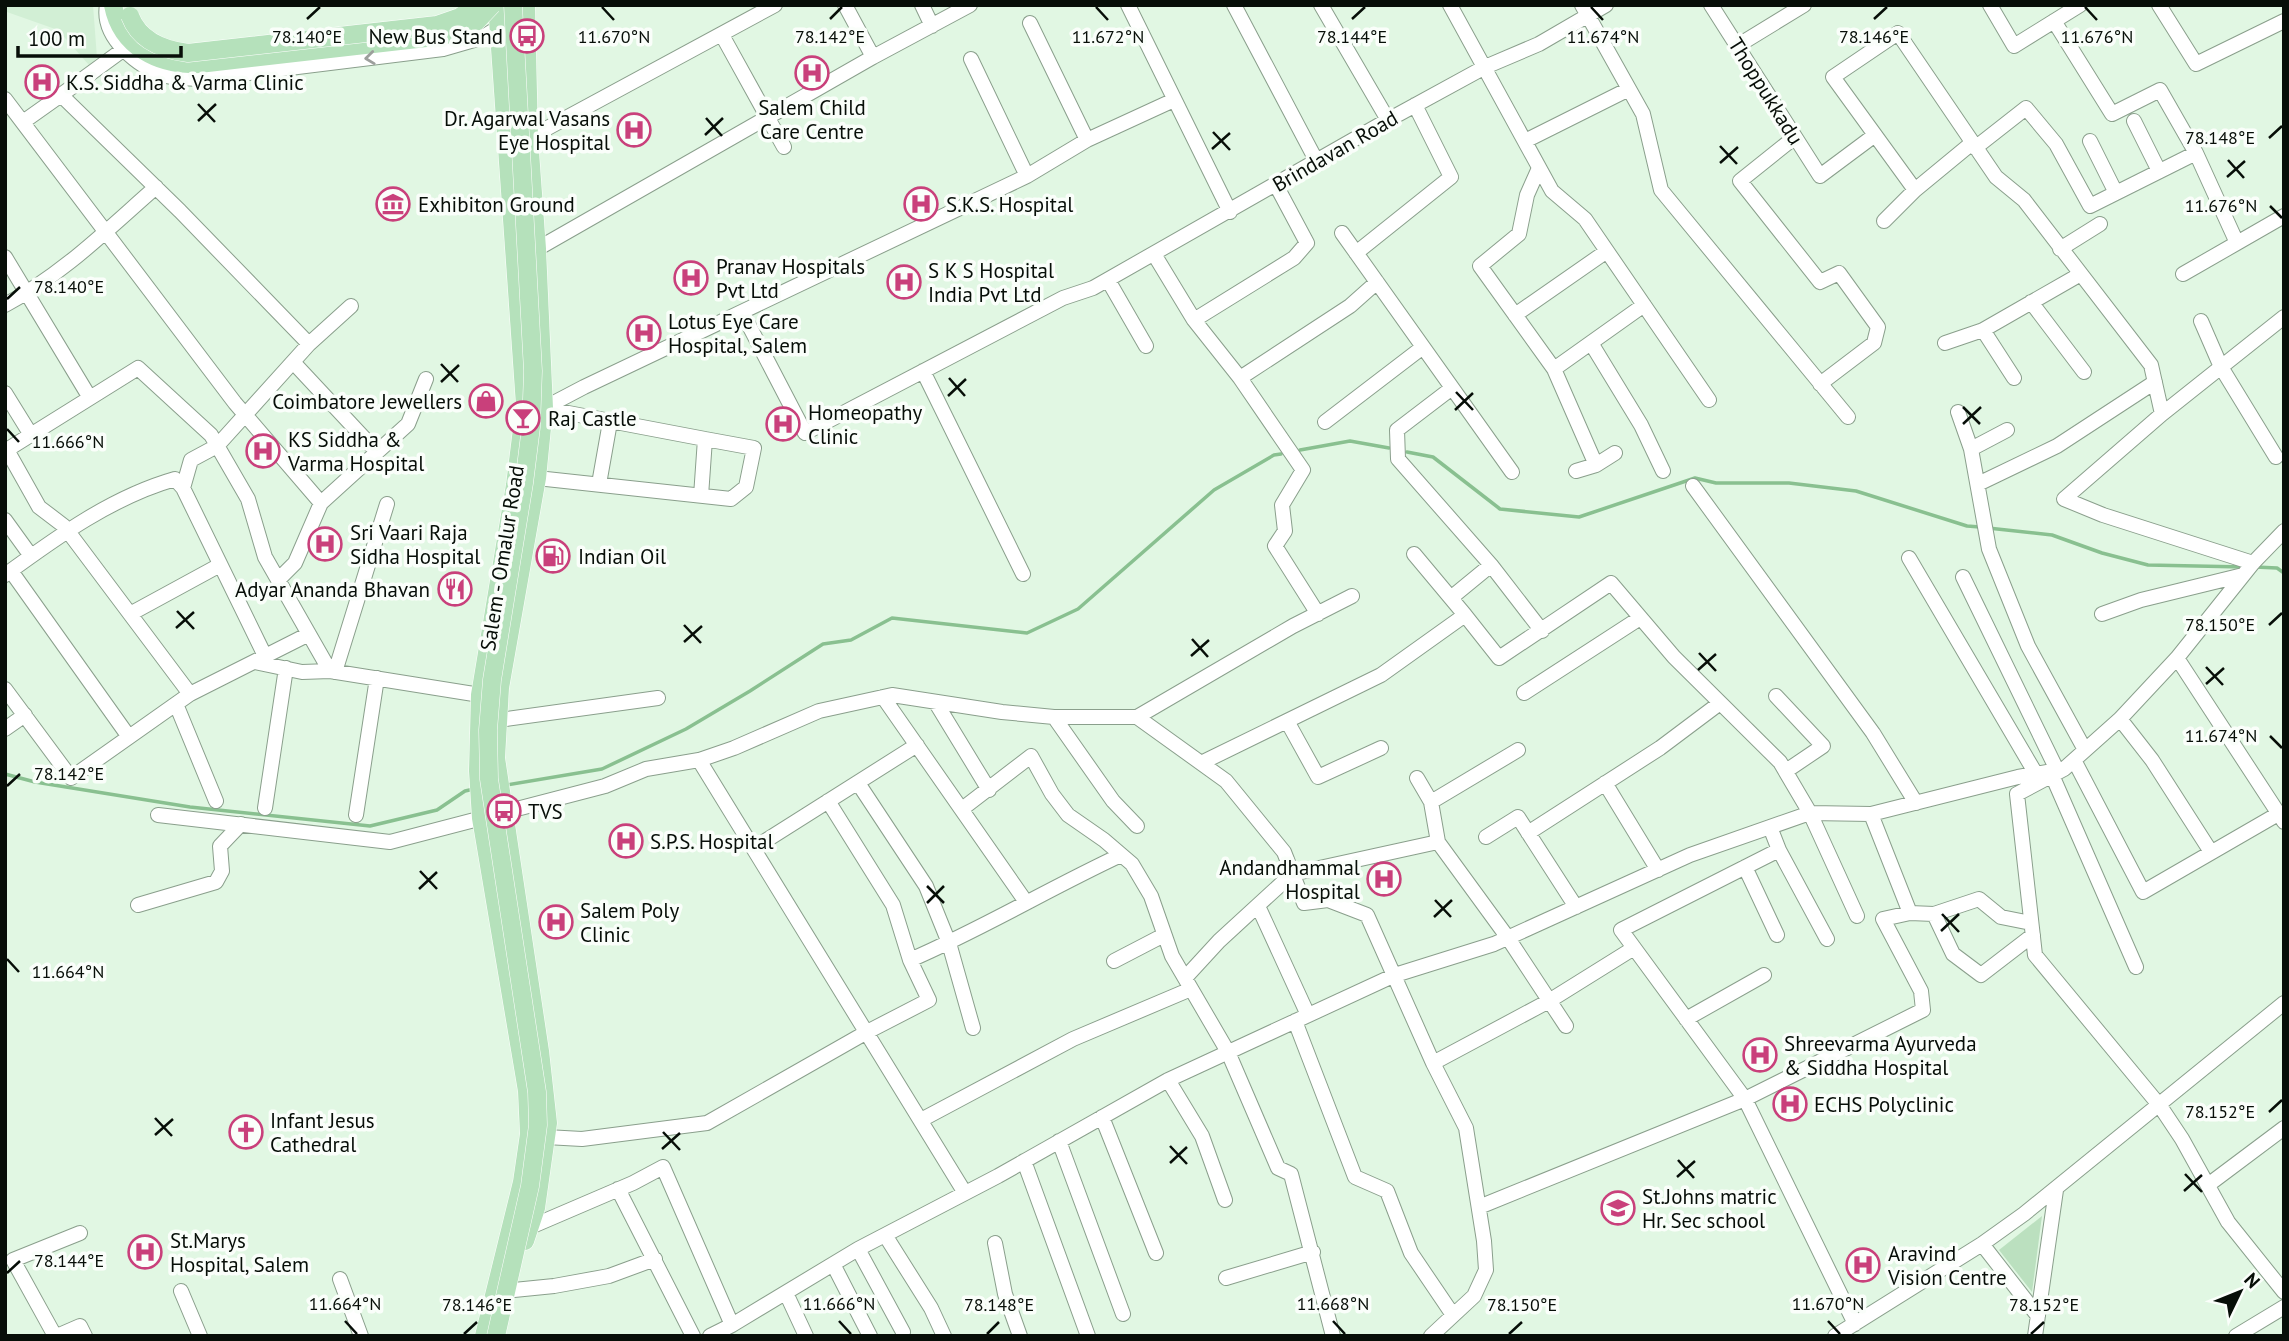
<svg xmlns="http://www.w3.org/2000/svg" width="2289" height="1341" viewBox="0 0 2289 1341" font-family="'PT Sans',sans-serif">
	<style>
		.built { fill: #d2efd5 }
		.green { fill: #bbe0bf }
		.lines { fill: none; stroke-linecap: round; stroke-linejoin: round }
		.stream { stroke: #89c090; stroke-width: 3.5 }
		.minor-casing { stroke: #8a9f8c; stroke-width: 16 }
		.major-casing { stroke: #fff; stroke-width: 19 }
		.minor { stroke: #fff; stroke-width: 14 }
		.major { stroke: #b5e1bb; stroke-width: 18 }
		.major-bridge-casing { stroke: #fff; stroke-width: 19; stroke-linecap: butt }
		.major-bridge { stroke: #b5e1bb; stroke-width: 18 }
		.oneway { stroke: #9c9f9c }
		.ticks { fill: none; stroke: #070e08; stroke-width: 2.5 }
		.labels { text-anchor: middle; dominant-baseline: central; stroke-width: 7; stroke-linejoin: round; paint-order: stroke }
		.poi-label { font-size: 21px; fill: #070e08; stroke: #fafefa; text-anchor: start }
		.street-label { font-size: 21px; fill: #070e08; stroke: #fafefa }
		.ticks-label { font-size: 18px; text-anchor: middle; fill: #070e08; stroke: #fafefa; stroke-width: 7; stroke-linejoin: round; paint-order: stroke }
	</style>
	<rect width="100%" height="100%" fill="#e1f7e3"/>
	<path class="built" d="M 5,5 L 93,5 L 97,58 L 89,65 L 58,30 L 7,12 Z"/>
	<path class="green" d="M 2042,1216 L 2032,1292 L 1999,1250 Z"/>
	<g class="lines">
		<path class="stream" d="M 1300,450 L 1350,441 L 1389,448
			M 1407,452 L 1433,457 L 1500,509 L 1579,517 L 1695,478 L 1716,483 L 1789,483 L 1856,491 L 1967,526 L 1980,527
			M 1988,528 L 2052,535 L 2102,553 L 2148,565 L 2244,567
			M 2255,567 L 2277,568 L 2284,573
			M 5,774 L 35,782 L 190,807 L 370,826 L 437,810 L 465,791 L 474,789
			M 506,785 L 602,769 L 686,729 L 750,691 L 823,644 L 851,640 L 892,618 L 1027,633 L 1078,609 L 1214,490 L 1274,455 L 1281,454"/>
		<defs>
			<path id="minor" d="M 107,5 C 101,38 139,68 167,76 C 177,79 189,78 200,79 L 443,49 L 481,38 L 506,23
				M 845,5 L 873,57
				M 922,5 L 932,26
				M 1128,5 L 1230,212
				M 1234,5 L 1317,162
				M 1321,5 L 1388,120
				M 1450,5 L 1552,191 L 1585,219 L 1709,400
				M 1582,5 L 1643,114 L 1661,190 L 1848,417
				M 1711,5 L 1820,176 L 1875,135
				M 1990,5 L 2014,46 L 2080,5
				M 2159,5 L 2196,64 L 2284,21
				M 2054,21 L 2112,114 L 2160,90 L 2196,153
				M 1030,23 L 1087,140
				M 722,35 L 784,147
				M 1737,46 L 1804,5
				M 971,59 L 1027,176
				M 5,99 L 235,403 L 321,503
				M 2134,121 L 2159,171
				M 23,122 L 61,95
				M 1795,137 L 1740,181 L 1820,282 L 1839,273 L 1878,327 L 1874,343 L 1820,384
				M 529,138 L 775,5
				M 1525,141 L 1629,89
				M 2090,141 L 2116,193
				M 1975,148 L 2026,108 L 2056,144 L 2090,206 L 2196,153 L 2237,243 L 2284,216
				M 1539,168 L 1527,195 L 1519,234 L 1480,266 L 1554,369 L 1644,305
				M 1915,190 L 1833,77 L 1898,33 L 1996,177 L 2024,200 L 2151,365 L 2162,414 L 2284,317
				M 1884,221 L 1915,190 L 1972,143
				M 1342,233 L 1512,472
				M 537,249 L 873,57 L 970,5
				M 2060,249 L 2100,224
				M 1356,253 L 1451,177 L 1415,105
				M 1154,254 L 1194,320 L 1240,378 L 1303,470 L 1282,505 L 1285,531 L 1275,546 L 1318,614
				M 5,257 L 90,398
				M 2183,274 L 2237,243
				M 1108,280 L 1146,346
				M 2031,302 L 2084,372
				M 5,305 C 62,275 108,229 156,187
				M 742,312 L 805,433 L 1063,298 L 1093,288 L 1388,120 L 1485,67 L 1539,44 L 1606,5
				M 1515,315 L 1607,251
				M 1194,320 L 1294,258 L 1307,243 L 1276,185
				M 2201,321 L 2221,367 L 2276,457
				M 1983,330 L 2014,378
				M 1591,343 L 1641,425 L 1663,471
				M 1945,343 L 1983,330 L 2079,275
				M 309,344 L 351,306
				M 293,362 L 377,452
				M 1554,369 L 1596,465
				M 923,371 L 1023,574
				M 1240,378 L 1350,306 L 1377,282
				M 1452,388 L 1397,430 L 1398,459 L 1491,565 L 1542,631
				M 5,393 L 31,435
				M 542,408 L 705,439 L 701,496
				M 544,408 L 584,387 L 1027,176 L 1087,140 L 1174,100
				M 1958,412 L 1971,449 L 1989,549 L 2028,646 L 2085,750
				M 2162,414 L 2064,499 L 2103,515 L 2253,563
				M 1325,422 L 1423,347
				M 1971,449 L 2007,430
				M 5,451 L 138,368 L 211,435 L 248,499 L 265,557 L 330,671 L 480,695
				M 1576,471 L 1596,465 L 1615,453
				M 537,478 L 731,499 L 746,487 L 754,448 L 705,439
				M 599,484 L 610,422
				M 1978,484 L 2057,446 L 2155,382
				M 1693,486 L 1873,733 L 1916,803
				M 183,488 L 265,656
				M 5,520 L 31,556
				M 2284,531 L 2253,563 L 2177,658 L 2120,719 L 2064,769 L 2017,794 L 2035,955 L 2160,1106 L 2182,1139 L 2228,1222 L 2284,1292
				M 1414,554 L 1465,615
				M 1909,558 L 2036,774
				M 11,571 L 129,737
				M 5,575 C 57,537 112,497 175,479 L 183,488 L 191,460 L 217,446 L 309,344 L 180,211 L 61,95 L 124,49
				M 1963,577 L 2057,770
				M 278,580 L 295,563 L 321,503 L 408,424 L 426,379
				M 1452,597 L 1491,565
				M 130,614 L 220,565
				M 2102,614 L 2141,600 L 2243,575
				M 2177,658 L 2284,822
				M 255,662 L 302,672 L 330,671
				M 335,672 L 387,504
				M 5,689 L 71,778 L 190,694 L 64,526 L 39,507 L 7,450
				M 1524,693 L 1640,618
				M 190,694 L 309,634
				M 1776,696 L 1823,746 L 1786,771
				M 883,697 L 1026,902
				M 936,703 L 989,790
				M 176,704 L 216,801
				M 1054,717 L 1113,801 L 1137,826
				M 1137,717 L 1293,626 L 1352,596
				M 2120,719 L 2152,760 L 2211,852
				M 499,720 L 658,698
				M 1287,721 L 1318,777 L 1381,748
				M 5,729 L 25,715
				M 699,760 L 965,1193
				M 2074,760 L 2143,892 L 2278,814
				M 1201,763 L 1381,675 L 1465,615 L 1499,658 L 1611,583 L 1674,657 L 1780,762 L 1810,813 L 1857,916
				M 2052,775 L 2136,967
				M 1417,778 L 1431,802 L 1438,842
				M 858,783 L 926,886 L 949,943 L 973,1028
				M 1605,783 L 1658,870
				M 1431,802 L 1518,750
				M 265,808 L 286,668
				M 962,809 L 1031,756 L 1052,794 L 1068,815 L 1104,840 L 1132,864 L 1151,896 L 1172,956 L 1228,1052 L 1278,1168 L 1291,1174 L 1333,1336
				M 1871,814 L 1910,913
				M 158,815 L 390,842 L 605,786 L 646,769 L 699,760 L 734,748 L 819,711 L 883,697 L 892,695 L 1002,712 L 1054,717 L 1137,717 L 1226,781 L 1284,852 L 1304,903 L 1328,900 L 1367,915 L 1433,1063 L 1466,1128 L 1484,1241 L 1486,1270 L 1474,1296 L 1431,1336
				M 356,815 L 377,678
				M 1770,827 L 1779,850 L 1621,930 L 1745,1099 L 1923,1010 L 1921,991 L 1883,919 L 1910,913 L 1934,914 L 1979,899 L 2001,917 L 2031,923
				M 1528,833 L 1660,748 L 1720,703
				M 1486,837 L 1518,817 L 1576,907
				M 754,848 L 917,745
				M 1779,850 L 1827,939
				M 1745,867 L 1777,935
				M 138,905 L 216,882 L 222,871 L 220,846 L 241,824
				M 1258,906 L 1308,1015
				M 1934,914 L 1953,954 L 1981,975 L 2033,935
				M 910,960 C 982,929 1050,888 1121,855
				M 1114,961 L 1164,935
				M 1185,978 L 1219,941 L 1292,874 L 1438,842 L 1508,938 L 1566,1026
				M 1686,1019 L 1764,975
				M 1295,1021 L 1355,1177 L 1387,1191 L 1411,1253 L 1453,1315
				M 1433,1063 L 1549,1001 L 1634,948
				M 1168,1080 L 1202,1136 L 1225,1200
				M 1102,1117 L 1156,1253
				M 921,1120 L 1073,1039 L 1191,989
				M 546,1137 L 582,1139 L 707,1123 L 867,1032 L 929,1000 L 910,960 L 893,905 L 828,801
				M 1059,1141 L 1123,1314
				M 1024,1161 L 1088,1336
				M 2208,1185 L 2284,1128
				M 618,1189 L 693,1336
				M 1479,1207 L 1745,1099 L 1855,1324
				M 528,1228 L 633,1183 L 663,1167 L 732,1325
				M 885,1235 L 931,1308 L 944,1336
				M 995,1243 L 1005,1294 L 1020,1336
				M 1982,1244 L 2038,1316
				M 858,1249 L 903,1332
				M 833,1264 L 870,1336
				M 1226,1278 L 1313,1252
				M 340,1279 L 361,1336
				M 514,1290 L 554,1286 L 609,1276 L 655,1259
				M 181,1291 L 200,1336
				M 786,1293 L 806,1336
				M 55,1336 L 13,1260 L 80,1233
				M 57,1336 L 80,1326 L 85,1336
				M 710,1336 L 732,1325 L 858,1249 L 998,1176 L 1168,1080 L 1395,975 L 1494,944 L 1690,855 L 1810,813 L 1871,814 L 2018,777 L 2064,769
				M 1835,1336 L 1982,1244 L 2024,1214 L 2284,1003
				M 2035,1336 L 2056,1190
				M 2236,1336 L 2284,1307"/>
			<path id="major" d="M 113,5 C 121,47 159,66 199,64 L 426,38
				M 525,1241 L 536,1208 L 548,1123 L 540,1051 L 496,758 L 500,688 L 537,478 L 544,408 L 537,249 L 529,138 L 526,5
				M 484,1336 L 522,1182 L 529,1134 L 527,1091 L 481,818 L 478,771 L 480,695 L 515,485 L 525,405 L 497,5"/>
		</defs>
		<use href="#minor" class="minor-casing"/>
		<use href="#major" class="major-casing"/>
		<use href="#minor" class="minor"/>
		<use href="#major" class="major"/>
		<defs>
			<path id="major-bridge" d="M 130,16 C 139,40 163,50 188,53 L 437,25 L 460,17 L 476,5
				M 446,35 L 476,22 L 492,5
				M 496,1336 L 530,1186 L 538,1125 L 537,1092 L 489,779 L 488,730 L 492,680 L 524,483 L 531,427 L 533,371 L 513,5"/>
		</defs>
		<use href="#major-bridge" class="major-bridge-casing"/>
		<use href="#major-bridge" class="major-bridge"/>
	</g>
	<defs><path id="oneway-chevron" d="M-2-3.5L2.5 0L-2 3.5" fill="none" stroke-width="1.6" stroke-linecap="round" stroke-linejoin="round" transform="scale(1.75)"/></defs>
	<use class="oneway" href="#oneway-chevron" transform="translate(370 58) rotate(173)"/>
	<path class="ticks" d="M 602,7 L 614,20M 1096,7 L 1108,20M 1591,7 L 1603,20M 2085,7 L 2097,20M 307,19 L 320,7M 830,19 L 842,7M 1352,19 L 1365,7M 1874,19 L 1887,7M 198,104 L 215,122M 706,118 L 722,136M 198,121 L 216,104M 1213,132 L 1230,150M 705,135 L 723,118M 2269,138 L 2282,126M 1720,146 L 1737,164M 1212,149 L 1230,133M 2228,160 L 2244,178M 1720,163 L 1738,147M 2227,177 L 2245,161M 2270,206 L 2282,218M 7,299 L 20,287M 441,364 L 458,382M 949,378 L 965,396M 441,382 L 459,365M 1456,392 L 1473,410M 948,396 L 966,379M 1963,407 L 1980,424M 1455,410 L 1473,393M 1963,424 L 1981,407M 7,429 L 19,442M 177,611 L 194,629M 684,625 L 701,643M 2269,625 L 2282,613M 176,628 L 194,612M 1192,639 L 1208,657M 684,642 L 702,626M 1699,653 L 1716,671M 1191,656 L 1209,640M 2206,667 L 2223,685M 1698,670 L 1716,654M 2206,684 L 2224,668M 2270,736 L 2282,748M 7,786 L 20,774M 420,871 L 437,889M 927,886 L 944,903M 419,889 L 437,872M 1435,900 L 1451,917M 927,903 L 944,886M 1942,914 L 1959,932M 1434,917 L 1452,900M 1941,931 L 1959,914M 7,959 L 19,972M 2269,1112 L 2282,1100M 155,1118 L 172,1136M 663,1132 L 680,1150M 155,1135 L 173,1119M 1170,1146 L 1187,1164M 662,1149 L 680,1133M 1678,1160 L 1694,1178M 1170,1163 L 1187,1147M 2185,1174 L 2202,1192M 1677,1177 L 1695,1161M 2184,1191 L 2202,1175M 7,1273 L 20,1261M 345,1321 L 357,1334M 839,1321 L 851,1334M 1333,1321 L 1345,1334M 1828,1321 L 1840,1334M 464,1334 L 477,1322M 987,1334 L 999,1322M 1509,1334 L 1522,1322M 2031,1334 L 2044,1322"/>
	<defs>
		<symbol id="bus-ring" viewBox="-11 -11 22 22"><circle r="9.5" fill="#fafefa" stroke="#c9407b" stroke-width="1.5"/><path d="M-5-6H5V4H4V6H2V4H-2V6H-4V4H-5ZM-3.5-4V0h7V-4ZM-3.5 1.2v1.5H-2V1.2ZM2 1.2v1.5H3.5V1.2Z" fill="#c9407b"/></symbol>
		<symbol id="hospital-ring" viewBox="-11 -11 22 22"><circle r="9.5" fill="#fafefa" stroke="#c9407b" stroke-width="1.5"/><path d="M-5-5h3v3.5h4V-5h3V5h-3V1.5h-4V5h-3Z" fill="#c9407b"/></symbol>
		<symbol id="museum-ring" viewBox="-11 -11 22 22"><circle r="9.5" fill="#fafefa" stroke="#c9407b" stroke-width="1.5"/><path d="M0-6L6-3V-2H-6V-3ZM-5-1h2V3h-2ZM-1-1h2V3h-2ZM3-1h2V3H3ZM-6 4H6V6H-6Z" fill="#c9407b"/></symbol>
		<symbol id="shop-ring" viewBox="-11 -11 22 22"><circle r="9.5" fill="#fafefa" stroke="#c9407b" stroke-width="1.5"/><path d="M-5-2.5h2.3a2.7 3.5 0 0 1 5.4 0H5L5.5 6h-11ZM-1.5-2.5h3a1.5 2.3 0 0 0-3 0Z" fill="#c9407b"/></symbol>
		<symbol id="bar-ring" viewBox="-11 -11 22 22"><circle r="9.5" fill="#fafefa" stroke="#c9407b" stroke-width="1.5"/><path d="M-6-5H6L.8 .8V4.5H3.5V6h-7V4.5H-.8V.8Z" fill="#c9407b"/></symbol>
		<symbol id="fuel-ring" viewBox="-11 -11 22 22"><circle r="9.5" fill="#fafefa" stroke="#c9407b" stroke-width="1.5"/><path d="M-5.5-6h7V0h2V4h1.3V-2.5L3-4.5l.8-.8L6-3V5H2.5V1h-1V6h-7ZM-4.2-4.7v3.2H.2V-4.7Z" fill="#c9407b"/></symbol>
		<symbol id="restaurant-ring" viewBox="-11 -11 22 22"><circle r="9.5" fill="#fafefa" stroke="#c9407b" stroke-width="1.5"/><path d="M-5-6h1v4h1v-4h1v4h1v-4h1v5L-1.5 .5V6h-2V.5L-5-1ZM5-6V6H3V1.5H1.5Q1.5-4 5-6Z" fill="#c9407b"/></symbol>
		<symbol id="church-ring" viewBox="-11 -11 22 22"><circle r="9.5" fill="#fafefa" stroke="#c9407b" stroke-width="1.5"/><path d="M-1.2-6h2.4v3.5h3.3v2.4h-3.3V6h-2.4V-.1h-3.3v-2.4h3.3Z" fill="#c9407b"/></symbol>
		<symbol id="school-ring" viewBox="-11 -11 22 22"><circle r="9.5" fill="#fafefa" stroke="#c9407b" stroke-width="1.5"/><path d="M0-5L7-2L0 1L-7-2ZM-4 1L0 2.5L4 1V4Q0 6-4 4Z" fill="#c9407b"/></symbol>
	</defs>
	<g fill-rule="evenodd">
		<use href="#bus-ring" x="508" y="17" width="38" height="38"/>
		<use href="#hospital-ring" x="793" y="54" width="38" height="38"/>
		<use href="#hospital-ring" x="23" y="63" width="38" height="38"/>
		<use href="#hospital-ring" x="615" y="111" width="38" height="38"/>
		<use href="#museum-ring" x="374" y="185" width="38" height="38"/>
		<use href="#hospital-ring" x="902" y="185" width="38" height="38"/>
		<use href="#hospital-ring" x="672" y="259" width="38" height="38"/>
		<use href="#hospital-ring" x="885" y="263" width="38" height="38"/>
		<use href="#hospital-ring" x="625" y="314" width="38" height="38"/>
		<use href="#shop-ring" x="467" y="382" width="38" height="38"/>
		<use href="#bar-ring" x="504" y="399" width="38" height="38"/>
		<use href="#hospital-ring" x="764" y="405" width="38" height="38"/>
		<use href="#hospital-ring" x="244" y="432" width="38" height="38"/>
		<use href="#hospital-ring" x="306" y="525" width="38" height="38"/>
		<use href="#fuel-ring" x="534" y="537" width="38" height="38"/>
		<use href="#restaurant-ring" x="436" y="570" width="38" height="38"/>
		<use href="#bus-ring" x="485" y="792" width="38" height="38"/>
		<use href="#hospital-ring" x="607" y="822" width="38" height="38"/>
		<use href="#hospital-ring" x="1365" y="860" width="38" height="38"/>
		<use href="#hospital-ring" x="537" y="903" width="38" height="38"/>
		<use href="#hospital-ring" x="1741" y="1036" width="38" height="38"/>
		<use href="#hospital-ring" x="1771" y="1085" width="38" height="38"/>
		<use href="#church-ring" x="227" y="1113" width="38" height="38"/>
		<use href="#school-ring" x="1599" y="1189" width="38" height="38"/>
		<use href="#hospital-ring" x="126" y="1233" width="38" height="38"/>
		<use href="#hospital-ring" x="1844" y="1246" width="38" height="38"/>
	</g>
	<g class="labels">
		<g class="poi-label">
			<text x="503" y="36" text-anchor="end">New Bus Stand</text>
			<text x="66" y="82">K.S. Siddha &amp; Varma Clinic</text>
			<text x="812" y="107" text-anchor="middle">Salem Child<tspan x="812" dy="24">Care Centre</tspan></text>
			<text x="610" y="118" text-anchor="end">Dr. Agarwal Vasans<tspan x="610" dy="24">Eye Hospital</tspan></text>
			<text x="418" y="204">Exhibiton Ground</text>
			<text x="946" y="204">S.K.S. Hospital</text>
			<text x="716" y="266">Pranav Hospitals<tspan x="716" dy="24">Pvt Ltd</tspan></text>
			<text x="928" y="270">S K S Hospital<tspan x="928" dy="24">India Pvt Ltd</tspan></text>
			<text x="668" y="321">Lotus Eye Care<tspan x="668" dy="24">Hospital, Salem</tspan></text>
			<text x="462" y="401" text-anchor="end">Coimbatore Jewellers</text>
			<text x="808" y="412">Homeopathy<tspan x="808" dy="24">Clinic</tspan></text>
			<text x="548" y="418">Raj Castle</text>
			<text x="288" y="439">KS Siddha &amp;<tspan x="288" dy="24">Varma Hospital</tspan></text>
			<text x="350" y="532">Sri Vaari Raja<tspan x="350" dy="24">Sidha Hospital</tspan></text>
			<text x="578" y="556">Indian Oil</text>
			<text x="430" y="589" text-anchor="end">Adyar Ananda Bhavan</text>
			<text x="528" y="811">TVS</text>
			<text x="650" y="841">S.P.S. Hospital</text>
			<text x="1360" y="867" text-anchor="end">Andandhammal<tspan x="1360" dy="24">Hospital</tspan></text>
			<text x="580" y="910">Salem Poly<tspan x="580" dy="24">Clinic</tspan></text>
			<text x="1784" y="1043">Shreevarma Ayurveda<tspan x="1784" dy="24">&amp; Siddha Hospital</tspan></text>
			<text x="1814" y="1104">ECHS Polyclinic</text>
			<text x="270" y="1120">Infant Jesus<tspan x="270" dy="24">Cathedral</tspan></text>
			<text x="1642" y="1196">St.Johns matric<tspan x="1642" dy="24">Hr. Sec school</tspan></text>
			<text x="170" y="1240">St.Marys<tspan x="170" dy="24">Hospital, Salem</tspan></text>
			<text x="1888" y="1253">Aravind<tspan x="1888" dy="24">Vision Centre</tspan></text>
		</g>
		<g class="street-label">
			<text transform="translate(1766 91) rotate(58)">Thoppukkadu</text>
			<text transform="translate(1335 151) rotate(-30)">Brindavan Road</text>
			<text transform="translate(502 558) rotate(-81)">Salem - Omalur Road</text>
		</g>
	</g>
	<g class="ticks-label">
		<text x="307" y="43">78.140°E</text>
		<text x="830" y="43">78.142°E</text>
		<text x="1352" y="43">78.144°E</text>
		<text x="1874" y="43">78.146°E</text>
		<text x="1108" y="43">11.672°N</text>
		<text x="2097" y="43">11.676°N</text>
		<text x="614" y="43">11.670°N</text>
		<text x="1603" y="43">11.674°N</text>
		<text x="2220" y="144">78.148°E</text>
		<text x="2221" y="212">11.676°N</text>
		<text x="69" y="293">78.140°E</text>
		<text x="68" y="448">11.666°N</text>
		<text x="2220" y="631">78.150°E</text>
		<text x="2221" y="742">11.674°N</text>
		<text x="69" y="780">78.142°E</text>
		<text x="68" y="978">11.664°N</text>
		<text x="2220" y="1118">78.152°E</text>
		<text x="69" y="1267">78.144°E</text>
		<text x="345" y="1310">11.664°N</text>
		<text x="839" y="1310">11.666°N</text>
		<text x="1333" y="1310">11.668°N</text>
		<text x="1828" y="1310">11.670°N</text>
		<text x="477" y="1311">78.146°E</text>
		<text x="999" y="1311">78.148°E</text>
		<text x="1522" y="1311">78.150°E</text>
		<text x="2044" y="1311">78.152°E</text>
	</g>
	<rect width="2289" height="1341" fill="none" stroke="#070e08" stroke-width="14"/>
	<g transform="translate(2240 1292) rotate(47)" stroke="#fafefa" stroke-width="5" paint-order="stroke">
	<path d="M0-5L12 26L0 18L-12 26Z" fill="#070e08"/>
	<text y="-10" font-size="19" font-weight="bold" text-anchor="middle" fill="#070e08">N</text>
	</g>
	<path d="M18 46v10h163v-10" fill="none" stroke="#070e08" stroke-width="3.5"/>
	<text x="28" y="46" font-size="21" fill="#070e08" stroke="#fafefa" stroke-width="5" paint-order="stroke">100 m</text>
</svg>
